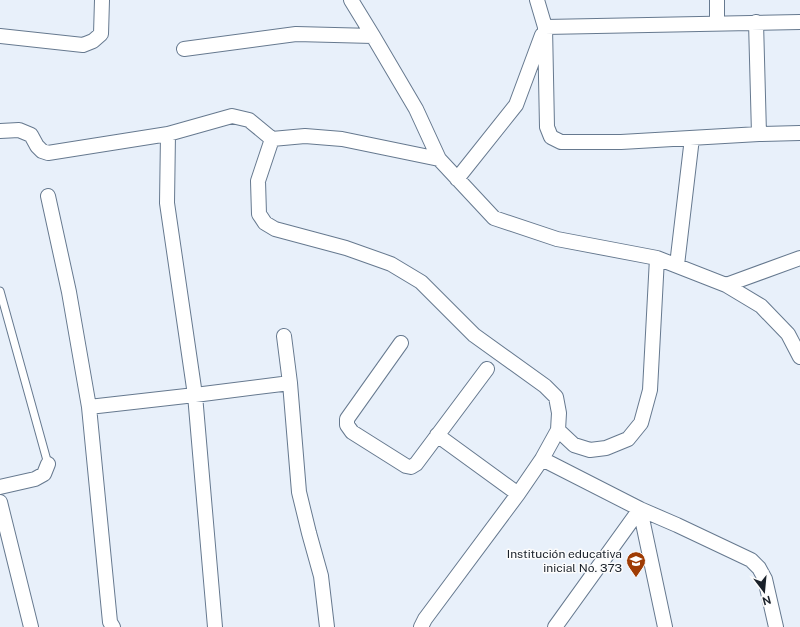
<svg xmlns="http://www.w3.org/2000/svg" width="800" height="627" viewBox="0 0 800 627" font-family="'Public Sans',sans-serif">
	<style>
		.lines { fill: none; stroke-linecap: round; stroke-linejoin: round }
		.service-casing { stroke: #66798f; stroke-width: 9 }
		.minor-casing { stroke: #66798f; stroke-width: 16 }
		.service { stroke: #fff; stroke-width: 7 }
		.minor { stroke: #fff; stroke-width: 14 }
		.labels { text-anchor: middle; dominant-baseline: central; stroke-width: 3; stroke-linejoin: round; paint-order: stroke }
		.poi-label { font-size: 12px; fill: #192029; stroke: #fcfcfc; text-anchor: end }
	</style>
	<rect width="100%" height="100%" fill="#e8f0fa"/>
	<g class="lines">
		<defs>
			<path id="service" d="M 0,291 L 48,464"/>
			<path id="minor" d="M 351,0 L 373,36 L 416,109 L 439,159 L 494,218 L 557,239 L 657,258 L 726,285 L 761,306 L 788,334 L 800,357
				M 537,0 L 545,27 L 547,127 L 551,137 L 561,142 L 621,142 L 759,134 L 800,133
				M 756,22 L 759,134
				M 717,23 L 717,0
				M 545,27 L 800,22
				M 0,36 L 83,45 L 93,41 L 101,34 L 102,0
				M 184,49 L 296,34 L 373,36
				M 0,131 L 19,130 L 31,135 L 37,146 L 42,151 L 48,153 L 168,134 L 167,203 L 195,395 L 215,627
				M 168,134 L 232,116 L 249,120 L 272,139 L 305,136 L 342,139 L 439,159
				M 272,139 L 258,181 L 259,214 L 265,223 L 275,229 L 346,248 L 391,264 L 421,282 L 474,335 L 545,386 L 556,397 L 559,413 L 558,430 L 542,459 L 518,494 L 425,619 L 421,627
				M 457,179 L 516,105 L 542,35
				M 48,196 L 69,292 L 89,407 L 110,622 L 113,627
				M 677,265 L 692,138
				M 726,285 L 800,258
				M 284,336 L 290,383 L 299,492 L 309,533 L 321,576 L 327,627
				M 401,343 L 347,419 L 347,425 L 352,432 L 406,466 L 411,467 L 416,464 L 487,369
				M 89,407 L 195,395 L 290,383
				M 558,430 L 574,445 L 590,450 L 606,448 L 628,439 L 641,423 L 650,390 L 657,258
				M 437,435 L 518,494
				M 542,459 L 640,509 L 677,525 L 751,560 L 759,568 L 765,579 L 776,627
				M 0,487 L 35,479 L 44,474 L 48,464
				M 0,502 L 31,627
				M 640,509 L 665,627
				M 555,627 L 640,509"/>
		</defs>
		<use href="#service" class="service-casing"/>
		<use href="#minor" class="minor-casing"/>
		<use href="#service" class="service"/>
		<use href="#minor" class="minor"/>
	</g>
	<defs>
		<symbol id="school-pin" viewBox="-11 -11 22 30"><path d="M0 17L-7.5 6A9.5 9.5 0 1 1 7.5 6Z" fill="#9f3c04" stroke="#fcfcfc"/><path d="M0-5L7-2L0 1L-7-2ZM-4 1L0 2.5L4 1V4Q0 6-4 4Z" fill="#fff"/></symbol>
	</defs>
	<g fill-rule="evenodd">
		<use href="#school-pin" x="625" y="550" width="22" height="30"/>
	</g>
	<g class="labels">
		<g class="poi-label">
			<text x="622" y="554">Institución educativa<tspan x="622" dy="14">inicial No. 373</tspan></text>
		</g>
	</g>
	<g transform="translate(764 591) rotate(164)" stroke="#fcfcfc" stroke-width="3" paint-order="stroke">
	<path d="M0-3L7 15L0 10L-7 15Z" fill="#192029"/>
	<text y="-6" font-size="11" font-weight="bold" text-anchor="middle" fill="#192029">N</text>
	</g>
</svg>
